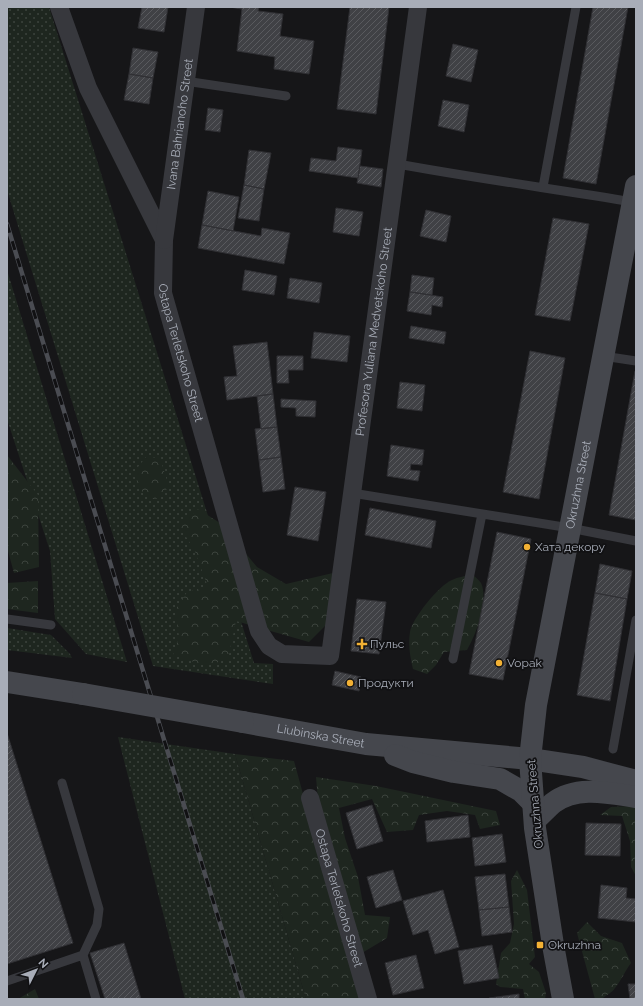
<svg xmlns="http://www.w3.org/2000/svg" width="643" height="1006" viewBox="0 0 643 1006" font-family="Raleway,sans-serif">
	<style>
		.grass { fill: url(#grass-dots) }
		.forest { fill: url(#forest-crowns) }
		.building { fill: url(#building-hatch); stroke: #303034 }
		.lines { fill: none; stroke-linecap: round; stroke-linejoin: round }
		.service { stroke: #37383d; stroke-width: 9 }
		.minor { stroke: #37383d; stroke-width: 18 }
		.secondary { stroke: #45474d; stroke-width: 22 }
		.rail-casing { stroke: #4a4c52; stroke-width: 4.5 }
		.rail { stroke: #111113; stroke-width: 3; stroke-dasharray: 9; stroke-linecap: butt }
		.secondary-bridge { stroke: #45474d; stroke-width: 22 }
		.poi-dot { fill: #f2b134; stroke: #111113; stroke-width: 1.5 }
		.labels { text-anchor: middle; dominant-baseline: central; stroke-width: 3.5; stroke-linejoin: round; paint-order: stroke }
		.street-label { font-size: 12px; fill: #a8adb8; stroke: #111113 }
		.poi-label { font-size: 12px; fill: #a8adb8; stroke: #111113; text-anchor: start }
	</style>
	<defs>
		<pattern id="grass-dots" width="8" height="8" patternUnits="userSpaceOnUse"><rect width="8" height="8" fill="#1e261f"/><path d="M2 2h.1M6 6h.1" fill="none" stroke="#3c433d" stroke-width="1.8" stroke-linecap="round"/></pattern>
		<pattern id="forest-crowns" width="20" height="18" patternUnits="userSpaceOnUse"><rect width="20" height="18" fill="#1e261f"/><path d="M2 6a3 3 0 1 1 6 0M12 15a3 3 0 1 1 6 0" fill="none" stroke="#3c433d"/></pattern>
		<pattern id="building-hatch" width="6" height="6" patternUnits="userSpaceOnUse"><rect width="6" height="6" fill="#404145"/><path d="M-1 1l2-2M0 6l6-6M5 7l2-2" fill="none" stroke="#595a5e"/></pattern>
	</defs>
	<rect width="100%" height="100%" fill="#161618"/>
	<path class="grass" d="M 7,7 L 49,7 L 254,663 L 273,664 L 273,684 L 153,666 L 7,190 Z
		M 7,270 L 127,662 L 86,654 L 55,619 L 50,551 L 7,419 Z
		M 7,628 L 51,635 L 70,654 L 72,658 L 7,650 Z
		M 118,737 L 235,754 L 306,999 L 185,999 Z"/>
	<path class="forest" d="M 7,455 L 38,495 L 39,567 L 14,573 L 8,551 L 7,540 Z
		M 146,457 L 160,458 L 169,487 L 155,500 L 140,490 L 134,472 Z
		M 198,509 L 220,523 L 257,567 L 286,584 L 333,573 L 342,609 L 309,642 L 236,621 L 228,659 L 206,666 L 173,655 L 179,636 L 175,610 L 187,592 L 208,587 L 194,549 L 179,526 Z
		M 472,574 C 475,577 479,580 481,583 C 489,600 476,635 467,650 L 444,652 L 436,665 L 427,674 L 413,669 C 410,656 408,645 410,632 C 412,619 439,585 452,580 C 458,577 466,576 472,574 Z
		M 38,581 L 38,613 L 7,609 L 7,583 Z
		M 235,754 L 294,761 L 359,999 L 306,999 Z
		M 316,777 L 376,786 L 496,811 L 500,825 L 480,829 L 475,815 L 447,811 L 419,815 L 413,830 L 387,832 L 372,799 L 339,808 L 345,838 L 358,877 L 365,915 L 390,917 L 387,938 L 362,953 L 318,800 Z
		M 631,806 L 636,807 L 636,876 L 631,867 L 630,841 L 622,816 L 600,815 L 611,807 Z
		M 517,870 L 527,890 L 535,957 L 529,964 L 539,972 L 546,993 L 545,999 L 525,999 L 523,989 L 500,987 L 496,984 L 501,953 L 510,943 L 514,924 L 511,881 Z
		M 587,922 L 601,936 L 622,943 L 631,963 C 625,971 621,981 615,988 C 612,993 606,995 602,999 L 595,999 L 577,933 Z
		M 35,989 L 39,999 L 18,999 Z"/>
	<path class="building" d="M 142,7 L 168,7 L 164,32 L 138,28 Z
		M 229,7 L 259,7 L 258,11 L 283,14 L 280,36 L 314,41 L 309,74 L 274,69 L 275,57 L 237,51 L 242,9 Z
		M 350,7 L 389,7 L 376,114 L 337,109 Z
		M 593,7 L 628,7 L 596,184 L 563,178 Z
		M 453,44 L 478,50 L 471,82 L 446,76 Z
		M 133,48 L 158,52 L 153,78 L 129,74 Z
		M 129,74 L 153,78 L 149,104 L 124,100 Z
		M 443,100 L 469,105 L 464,132 L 438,126 Z
		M 208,108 L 223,110 L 220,132 L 205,130 Z
		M 338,147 L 362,150 L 358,178 L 309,171 L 311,158 L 336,161 Z
		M 249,150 L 271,153 L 264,189 L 244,185 Z
		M 360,166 L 383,169 L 381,187 L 357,183 Z
		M 244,185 L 264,189 L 259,221 L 238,218 Z
		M 208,191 L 239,197 L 233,231 L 202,225 Z
		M 336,208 L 363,212 L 359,236 L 333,232 Z
		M 426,210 L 451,216 L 446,242 L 420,236 Z
		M 553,218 L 589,224 L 570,321 L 535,315 Z
		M 202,225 L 261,236 L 262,228 L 290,233 L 284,264 L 198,248 Z
		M 245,270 L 277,276 L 274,295 L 242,290 Z
		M 412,275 L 434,278 L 432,295 L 410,292 Z
		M 290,278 L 322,283 L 319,303 L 287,298 Z
		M 410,292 L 443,297 L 442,307 L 432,305 L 431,315 L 407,311 Z
		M 411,326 L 446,332 L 444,344 L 409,338 Z
		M 314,332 L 350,336 L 347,362 L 311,358 Z
		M 267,342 L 273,394 L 227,400 L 224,377 L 237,376 L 233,346 Z
		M 530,351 L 565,358 L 539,499 L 503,492 Z
		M 277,356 L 303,356 L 303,370 L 288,370 L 289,383 L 277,383 Z
		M 635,371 L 636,372 L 636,520 L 609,515 Z
		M 400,382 L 425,385 L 422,411 L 397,408 Z
		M 273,394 L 277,427 L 261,429 L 257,396 Z
		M 281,399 L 316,401 L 315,417 L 296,416 L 296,408 L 281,407 Z
		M 277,427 L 281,457 L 259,460 L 255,429 Z
		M 391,445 L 424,450 L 422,465 L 411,464 L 410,470 L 420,471 L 418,481 L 387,476 Z
		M 281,457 L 285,489 L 263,492 L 259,460 Z
		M 295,487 L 326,492 L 318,541 L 287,535 Z
		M 370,508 L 436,521 L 431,548 L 365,535 Z
		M 497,532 L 531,539 L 503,680 L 469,674 Z
		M 600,564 L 632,571 L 627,599 L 595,593 Z
		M 595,593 L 627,599 L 610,701 L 577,695 Z
		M 357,599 L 386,602 L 379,654 L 351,651 Z
		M 335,671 L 361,677 L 359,691 L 332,685 Z
		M 7,733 L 73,943 L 7,964 Z
		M 372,805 L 383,841 L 357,849 L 346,813 Z
		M 468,815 L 470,837 L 427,842 L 425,821 Z
		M 586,823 L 621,824 L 620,856 L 585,855 Z
		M 502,834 L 506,862 L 475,866 L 472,838 Z
		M 393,870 L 402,900 L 376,908 L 367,877 Z
		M 505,874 L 509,907 L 479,910 L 475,877 Z
		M 601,885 L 627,888 L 626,898 L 636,899 L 636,922 L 598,918 Z
		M 443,890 L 459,947 L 435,954 L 428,930 L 413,935 L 403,901 Z
		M 509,907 L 512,932 L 482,936 L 479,910 Z
		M 124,943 L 141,999 L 105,999 L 90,953 Z
		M 492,945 L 499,978 L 464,984 L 458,951 Z
		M 416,955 L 424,988 L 393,995 L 385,963 Z
		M 628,984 L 636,984 L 636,999 L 630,999 Z
		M 519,994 L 519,999 L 489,999 L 489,998 Z"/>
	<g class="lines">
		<path class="service" d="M 185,81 L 286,96
			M 397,164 C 475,178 554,189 633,202
			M 543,187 L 576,7
			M 603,356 L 636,361
			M 352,493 L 570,528 L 636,541
			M 7,619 L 51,625
			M 453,659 L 482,514
			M 613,749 L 636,620
			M 62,783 L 99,909 L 97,925 L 83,955 L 96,999
			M 7,981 L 83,955"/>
		<g class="minor">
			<path id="s1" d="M 59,7 L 88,88 L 164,240 L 163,293 L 259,631 L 269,646 L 282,654 L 330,656 L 418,7"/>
			<path id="s2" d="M 164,240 L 196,7"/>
			<path id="s3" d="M 310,798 L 368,999"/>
		</g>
		<g class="secondary">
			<path d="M 7,682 L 83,694"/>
			<path id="s4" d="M 243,722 L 366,744 L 530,759 L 583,767 L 636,781"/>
			<path d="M 395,755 L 413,762 L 454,772 L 500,779 L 521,791 L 532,802"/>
			<path d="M 535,820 C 541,815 547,808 553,803 C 577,785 609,793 636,797"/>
			<path id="s5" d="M 563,999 L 553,945 L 535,828 L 530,759 L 536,705 L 636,186"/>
		</g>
		<defs>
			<path id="rail" d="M 7,224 L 243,999"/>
		</defs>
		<use href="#rail" class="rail-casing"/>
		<use href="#rail" class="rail"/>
		<path class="secondary-bridge" d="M 83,694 L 243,722"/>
	</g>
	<g class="poi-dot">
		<circle cx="527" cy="547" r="4"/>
		<path d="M360 638h4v4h4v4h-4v4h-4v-4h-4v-4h4z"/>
		<circle cx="499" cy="663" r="4"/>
		<circle cx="350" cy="683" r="4"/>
		<rect x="536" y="941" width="8" height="8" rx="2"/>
	</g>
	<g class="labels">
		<g class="street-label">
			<text stroke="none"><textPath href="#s2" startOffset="117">Ivana Bahrianoho Street</textPath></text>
			<text stroke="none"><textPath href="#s1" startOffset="1069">Profesora Yuliana Medvetskoho Street</textPath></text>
			<text stroke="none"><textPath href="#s1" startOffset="371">Ostapa Terletskoho Street</textPath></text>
			<text stroke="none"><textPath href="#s5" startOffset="521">Okruzhna Street</textPath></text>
			<text stroke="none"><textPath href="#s4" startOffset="79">Liubinska Street</textPath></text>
			<text transform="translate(535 804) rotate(-95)">Okruzhna Street</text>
			<text stroke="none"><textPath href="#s3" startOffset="104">Ostapa Terletskoho Street</textPath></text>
		</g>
		<g class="poi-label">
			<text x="535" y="547">Хата декору</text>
			<text x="370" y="644">Пульс</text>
			<text x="507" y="663">Vopak</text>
			<text x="358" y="683">Продукти</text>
			<text x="548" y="945">Okruzhna</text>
		</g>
	</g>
	<rect width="643" height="1006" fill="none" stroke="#a8adb8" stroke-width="16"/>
	<g transform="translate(36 970) rotate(48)" stroke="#111113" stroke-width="3" paint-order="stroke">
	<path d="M0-3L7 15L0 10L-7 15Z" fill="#a8adb8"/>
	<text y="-6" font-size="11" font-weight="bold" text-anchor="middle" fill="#a8adb8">N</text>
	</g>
</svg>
